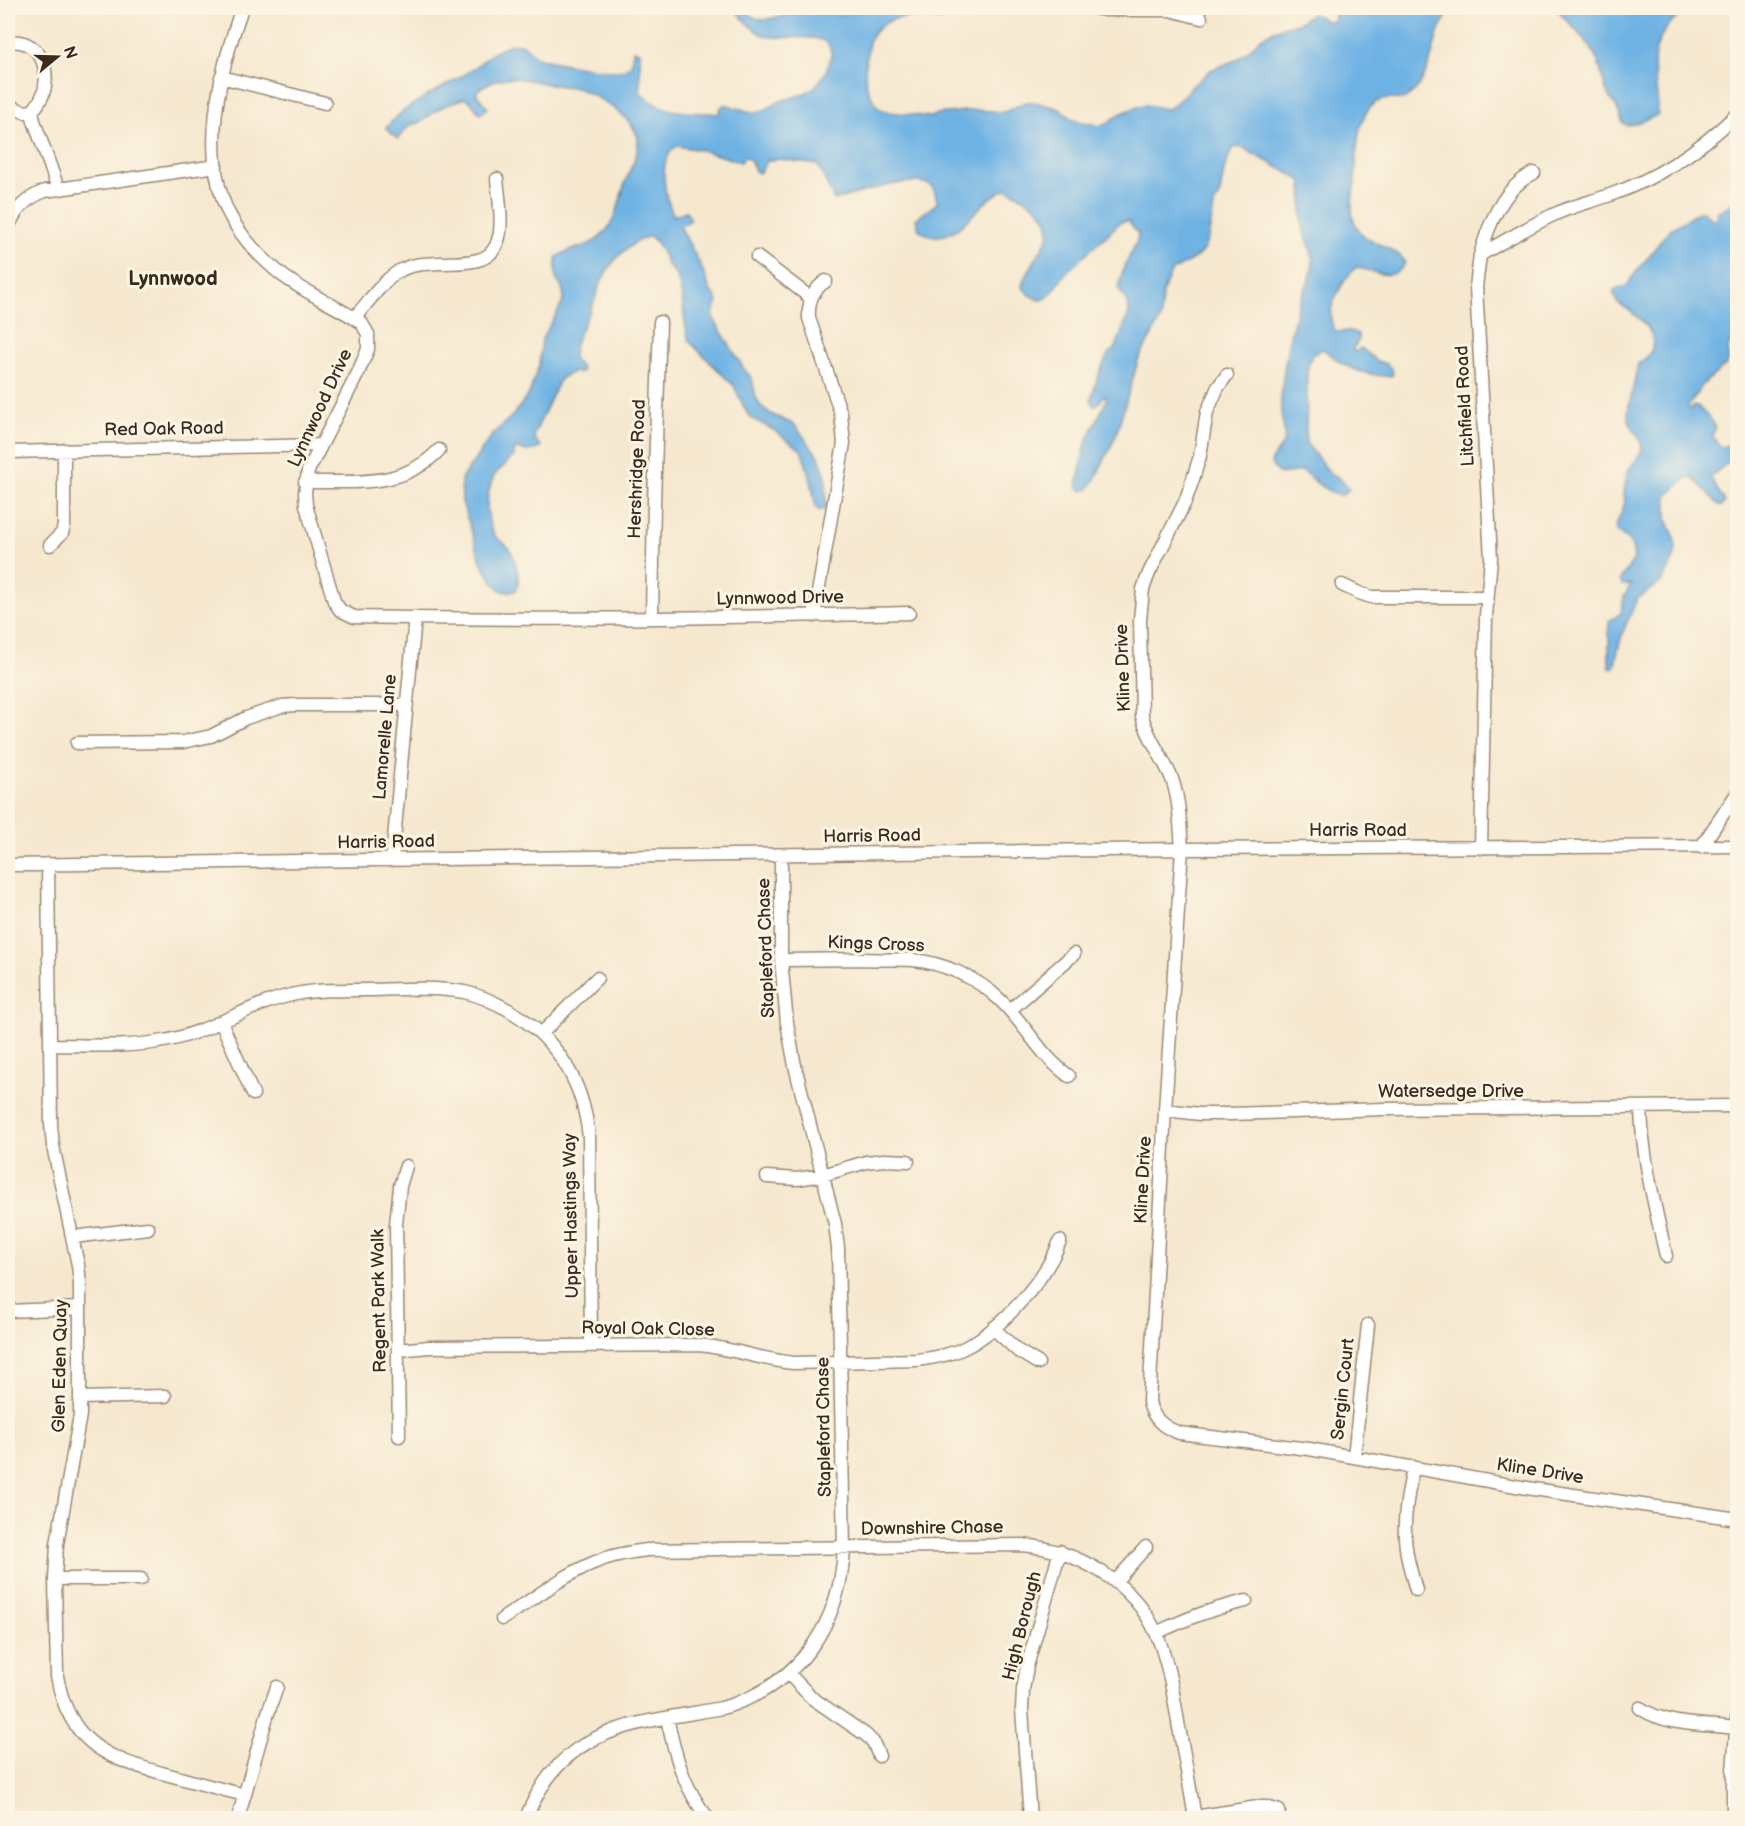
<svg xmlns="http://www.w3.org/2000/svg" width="1745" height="1826" viewBox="0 0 1745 1826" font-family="'Balsamiq Sans',sans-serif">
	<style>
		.water { fill: #6eb2e4; stroke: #546e81; stroke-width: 1.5 }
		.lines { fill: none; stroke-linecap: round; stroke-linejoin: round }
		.minor-casing { stroke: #988976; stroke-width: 15 }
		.minor { stroke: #fff; stroke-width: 12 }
		.labels { text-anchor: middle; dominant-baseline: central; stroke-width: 6; stroke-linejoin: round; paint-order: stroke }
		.street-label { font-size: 18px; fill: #3b2a1e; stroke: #fcf5e5 }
		.neighbourhood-label { font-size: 20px; font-weight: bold; fill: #3b2a1e; stroke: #fcf5e5 }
	</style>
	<rect width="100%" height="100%" fill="#fcf5e5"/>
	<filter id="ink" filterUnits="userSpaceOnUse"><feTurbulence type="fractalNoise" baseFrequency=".0167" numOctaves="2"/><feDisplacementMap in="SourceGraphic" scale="12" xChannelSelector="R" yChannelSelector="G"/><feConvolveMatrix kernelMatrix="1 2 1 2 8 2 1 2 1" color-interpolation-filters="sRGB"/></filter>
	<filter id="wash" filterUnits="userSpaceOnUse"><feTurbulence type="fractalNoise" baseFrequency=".008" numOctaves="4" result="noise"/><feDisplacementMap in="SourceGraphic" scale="24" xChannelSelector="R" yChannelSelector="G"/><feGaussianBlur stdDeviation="1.35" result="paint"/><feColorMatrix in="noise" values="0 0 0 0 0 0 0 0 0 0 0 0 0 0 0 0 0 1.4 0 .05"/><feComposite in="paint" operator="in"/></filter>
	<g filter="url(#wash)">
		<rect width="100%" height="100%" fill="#f6e8cf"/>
		<path class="water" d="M 733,8 L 743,8 L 755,18 L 763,20 L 796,13 L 820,10 L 839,15 L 850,12 L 858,8 L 934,8 L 946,14 L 945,18 L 942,20 C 918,16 887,12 872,36 C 868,41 868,48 867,54 C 863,78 865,88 878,108 L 889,112 L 931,117 L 937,114 L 975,110 L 1005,112 L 1026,102 L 1035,102 L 1060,109 L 1074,120 L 1100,126 L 1106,124 L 1120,114 L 1139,106 L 1146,105 L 1167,109 L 1172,107 L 1191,87 L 1211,70 L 1236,60 L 1244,55 L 1261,38 L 1274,30 L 1300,22 L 1311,14 L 1318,16 L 1328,22 L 1332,21 L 1335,18 L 1333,8 L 1465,8 C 1460,9 1453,10 1449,14 C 1436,28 1435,49 1429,65 C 1426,73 1421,83 1416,89 C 1403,108 1389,93 1375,103 C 1355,116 1357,159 1355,180 C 1354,194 1349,207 1354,221 C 1363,248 1395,242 1405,263 C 1396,283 1374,272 1357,267 C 1347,274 1331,301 1331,313 C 1330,321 1332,326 1336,332 L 1350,331 L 1358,334 L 1359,340 L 1352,349 L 1355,352 L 1361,348 L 1377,361 L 1386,364 L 1392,369 L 1393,374 L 1391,376 C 1376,377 1355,371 1341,363 C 1334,359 1330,352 1322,349 L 1312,355 L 1307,370 L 1306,443 L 1330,473 L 1339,478 L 1349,489 L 1342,495 C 1326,493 1315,481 1303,471 L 1280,474 C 1259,460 1282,453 1284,440 C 1286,432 1282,422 1281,413 C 1280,397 1283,378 1285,363 C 1288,345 1292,326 1297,309 C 1302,293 1313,278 1313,261 C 1313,249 1303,234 1302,221 C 1301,208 1305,194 1301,180 L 1243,148 L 1233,147 L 1225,166 L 1219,198 L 1215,202 L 1208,238 L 1204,249 L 1198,256 L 1171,272 L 1162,294 L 1161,318 L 1138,361 L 1115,438 L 1095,479 L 1088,489 L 1082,491 L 1077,486 L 1086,443 L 1107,399 L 1104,395 L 1100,402 L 1094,406 L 1091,400 L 1098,376 L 1108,354 L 1116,347 L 1129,313 L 1128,303 L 1118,288 L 1123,270 L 1137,241 L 1138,234 L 1128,221 L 1120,222 C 1103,241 1082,255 1065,274 C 1059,281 1051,300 1040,300 C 1033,300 1026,291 1022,287 L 1023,281 L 1048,238 C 1054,212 1026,200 1008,189 C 978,195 956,256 919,230 L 916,219 L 937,203 C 937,198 935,190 931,186 C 916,173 851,196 834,200 L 818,165 L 781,159 L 768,160 L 759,173 L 755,171 L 751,161 L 744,156 L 741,162 L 701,150 L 677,146 C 656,160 665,198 674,216 L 686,211 L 691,220 L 680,226 L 701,266 L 711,292 L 714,294 L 718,301 L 713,314 L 715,321 L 744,369 L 752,379 L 756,397 L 760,405 L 771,414 L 795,425 L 819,457 L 826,476 L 826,509 L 819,510 L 816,508 L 810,476 L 801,450 L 772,429 L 752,419 L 747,413 L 734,386 L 689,341 C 682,321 685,299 678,280 C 675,272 670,270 667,264 C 663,255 659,243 650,236 C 631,241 610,262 602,280 C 598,288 596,298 592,306 C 585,323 572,341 573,359 L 582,369 L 581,373 L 572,372 L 560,379 L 534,435 L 535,440 L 541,446 L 539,449 L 527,451 L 517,449 L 514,451 L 514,456 C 509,459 508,462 504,466 C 501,469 497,471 494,476 C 485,494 485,517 494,535 C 497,540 501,540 505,544 C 514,551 523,582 515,591 L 507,592 L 501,590 L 494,583 L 482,564 L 462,502 L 461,479 L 493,434 L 514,414 L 529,394 L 539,365 L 542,339 L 562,304 L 564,296 L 562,287 L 556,279 L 556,258 C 569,246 590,250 604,233 C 617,220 619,200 625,183 C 630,169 639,155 638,139 C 635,118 595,94 576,88 C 569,86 561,86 553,85 C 530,81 509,72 487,84 C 482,87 479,88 476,93 L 484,104 L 488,108 L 480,114 L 470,101 L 464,98 L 440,108 L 421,122 L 410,125 L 397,139 L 386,128 C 407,102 441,90 469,72 C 484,62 495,46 515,44 C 527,42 528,53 537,57 C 549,62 605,71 619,71 C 624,70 627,68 631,65 L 633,50 L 640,52 L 640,92 C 664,116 688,111 718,114 L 721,107 L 724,106 L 724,104 C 732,106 748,113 756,112 C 764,112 774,104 781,101 C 790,98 799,96 807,92 C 819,87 837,59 829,46 C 821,31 779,42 763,35 C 752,30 741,16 733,8 Z
			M 1556,8 L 1692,8 C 1685,13 1675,18 1669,25 C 1643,56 1659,81 1658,115 L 1635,124 L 1626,125 L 1623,123 L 1616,106 L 1611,100 L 1606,90 L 1598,62 L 1590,46 Z
			M 1737,194 L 1737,338 L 1731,342 L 1728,347 L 1728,360 L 1725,366 L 1702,385 L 1688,407 L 1690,410 L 1695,406 L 1698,406 C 1705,417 1721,421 1712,436 L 1721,447 L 1737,444 L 1737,456 L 1711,476 C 1712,485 1721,493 1725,502 L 1722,506 L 1719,505 L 1692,477 L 1684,480 L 1667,496 L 1667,520 L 1673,533 L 1676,548 L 1674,558 L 1670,567 L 1661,582 L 1637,599 L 1622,634 L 1614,667 L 1609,668 L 1609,621 L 1621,613 L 1624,597 L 1631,584 L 1622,585 L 1620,580 L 1634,559 C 1633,546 1630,537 1617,533 L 1615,528 L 1625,503 L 1624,493 L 1627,472 L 1640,455 L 1642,448 L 1640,439 L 1629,422 L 1628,411 L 1638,364 C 1673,342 1639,316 1617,302 L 1613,291 C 1620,284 1626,292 1631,279 L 1669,230 L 1700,211 L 1704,211 L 1710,218 L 1714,220 L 1716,217 L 1717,212 L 1731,204 Z"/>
	</g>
	<g filter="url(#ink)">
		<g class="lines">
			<defs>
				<path id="minor" d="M 242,8 C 222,64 202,141 223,200 C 233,229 258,256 282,275 C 306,293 335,306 361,322 L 368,334 L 368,349 L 358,373 L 308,471 L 305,493 L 306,505 L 334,601 L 340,610 L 354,617 C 539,621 724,618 909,613
					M 1094,8 L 1106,10 L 1170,10 L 1201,18
					M 8,42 C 47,36 57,88 32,111 L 24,112 L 8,105
					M 221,77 L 325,103
					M 32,111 L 34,121 L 58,188
					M 8,229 C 14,210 26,198 45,191 L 216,166
					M 1480,255 C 1489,223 1503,188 1534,173
					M 757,257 L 811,298
					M 354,318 C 368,303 385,277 403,269 C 415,263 427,264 440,263 C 452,262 469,264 481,259 C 510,249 499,203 497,179
					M 1227,375 L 1218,387 L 1207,412 L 1200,456 L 1193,479 L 1185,502 L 1149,573 L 1143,589 L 1140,620 L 1142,716 C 1148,739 1163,757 1172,779 C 1180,802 1180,825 1182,849 L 1165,1110 L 1149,1402 C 1153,1419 1163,1427 1179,1433 L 1309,1449 L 1533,1489 L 1738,1519
					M 8,452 L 321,445
					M 305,482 C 354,481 402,489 439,450
					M 50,545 L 62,533 L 64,526 L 64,450
					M 1342,585 L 1359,593 L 1371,597 L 1487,597
					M 814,616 L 844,443 L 841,414 L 809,318 C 808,302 812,290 826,281
					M 652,617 L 654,502 L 660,322
					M 77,743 L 183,742 L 211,736 L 246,718 L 282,706 L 297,705 L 406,705
					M 1701,847 L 1738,792
					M 1481,848 L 1486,616 L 1491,558 L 1476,287 L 1480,255 C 1504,241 1528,227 1553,215 C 1571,206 1591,202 1610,195 C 1656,179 1699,150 1734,117
					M 392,860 L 415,618
					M 48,864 L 51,1125 L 53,1146 L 78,1265 L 80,1284 L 80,1415 L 57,1544 L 55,1579 L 57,1676 C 69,1745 108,1759 169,1775 C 194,1782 220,1789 245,1795
					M 8,865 L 1182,849 L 1738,846
					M 781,960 C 808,960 835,959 863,959 C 879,960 897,959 913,960 C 944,963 977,978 999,999 C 1026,1024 1038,1054 1069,1076
					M 1010,1010 L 1074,954
					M 221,1022 L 253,1094
					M 541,1034 L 597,978
					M 50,1045 C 87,1045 127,1048 164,1041 C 210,1033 250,1003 296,994 C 321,989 348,990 373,990 C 404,989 434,987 464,992 C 479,995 494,1002 507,1009 C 556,1037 583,1081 589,1137 L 591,1346
					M 1641,1107 C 1642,1158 1655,1206 1666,1256
					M 1165,1110 L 1200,1114 L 1230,1114 L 1384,1109 L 1738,1106
					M 767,1177 L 797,1179 L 823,1175 L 866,1162 L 884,1160 L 908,1161
					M 73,1237 L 148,1228
					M 8,1311 L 80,1308
					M 993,1328 L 1018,1351 L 1038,1363
					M 398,1350 L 429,1347 L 699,1345 C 731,1348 762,1360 794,1363 L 917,1360 C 934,1358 951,1355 966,1347 C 1002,1328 1046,1279 1060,1241
					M 80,1398 L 165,1396
					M 399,1436 L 396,1224 L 400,1186 L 406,1166
					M 1354,1457 L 1368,1325
					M 1413,1467 C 1409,1489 1404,1512 1405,1534 C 1405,1553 1411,1572 1416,1590
					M 55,1579 L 141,1579
					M 1115,1582 L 1146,1547
					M 502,1619 C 531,1601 562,1576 593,1563 C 611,1555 629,1552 647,1550 L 1022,1545 C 1077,1550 1134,1582 1157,1635 C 1169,1665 1174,1697 1179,1728 C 1185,1758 1190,1788 1195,1818
					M 1156,1633 C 1188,1618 1211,1609 1246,1601
					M 788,1673 L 812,1698 L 866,1735 L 873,1742 L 879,1756
					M 1640,1708 C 1666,1726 1705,1724 1736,1728
					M 667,1718 C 675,1755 684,1789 708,1818
					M 1195,1817 L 1258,1807 L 1266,1807 L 1279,1811
					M 238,1818 L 267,1716 L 277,1687
					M 526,1818 C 563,1724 636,1724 722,1708 C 798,1686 841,1625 844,1547 L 838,1248 L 835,1224 L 795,1066 L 787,1023 L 781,960 L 781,855
					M 1030,1818 L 1022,1710 L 1023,1690 L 1027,1666 L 1060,1551
					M 1733,1818 L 1733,1771 L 1738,1708"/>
			</defs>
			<use href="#minor" class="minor-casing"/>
			<use href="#minor" class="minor"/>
		</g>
	</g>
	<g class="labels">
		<g class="street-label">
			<text transform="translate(1465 406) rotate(-93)">Litchfield Road</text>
			<text transform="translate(320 408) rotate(-65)">Lynnwood Drive</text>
			<text transform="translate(164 429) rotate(-1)">Red Oak Road</text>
			<text transform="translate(637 469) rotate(-88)">Hershridge Road</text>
			<text transform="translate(780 598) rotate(-1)">Lynnwood Drive</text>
			<text transform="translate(1123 668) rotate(-92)">Kline Drive</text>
			<text transform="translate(385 737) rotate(-85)">Lamorelle Lane</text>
			<text x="1358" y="830">Harris Road</text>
			<text transform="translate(872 836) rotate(-1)">Harris Road</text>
			<text transform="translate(386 842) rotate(-1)">Harris Road</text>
			<text transform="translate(876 944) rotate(2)">Kings Cross</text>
			<text transform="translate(766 948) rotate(-92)">Stapleford Chase</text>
			<text x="1451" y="1091">Watersedge Drive</text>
			<text transform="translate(1143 1180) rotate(-87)">Kline Drive</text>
			<text transform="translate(571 1216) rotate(-91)">Upper Hastings Way</text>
			<text transform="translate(379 1301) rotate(-91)">Regent Park Walk</text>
			<text transform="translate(648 1329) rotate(1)">Royal Oak Close</text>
			<text transform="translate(60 1366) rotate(-89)">Glen Eden Quay</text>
			<text transform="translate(1343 1389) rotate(-84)">Sergin Court</text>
			<text transform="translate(824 1427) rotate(-91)">Stapleford Chase</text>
			<text transform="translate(1540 1471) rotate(9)">Kline Drive</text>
			<text transform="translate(932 1528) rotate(-1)">Downshire Chase</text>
			<text transform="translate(1022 1626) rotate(-76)">High Borough</text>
		</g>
		<g class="neighbourhood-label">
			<text x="173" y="279">Lynnwood</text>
		</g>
	</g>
	<rect width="1745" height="1826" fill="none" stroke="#fcf5e5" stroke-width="30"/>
	<g transform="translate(57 57) rotate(71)" stroke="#fcf5e5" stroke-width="4.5" paint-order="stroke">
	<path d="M0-4.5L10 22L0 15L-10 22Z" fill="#3b2a1e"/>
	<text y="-9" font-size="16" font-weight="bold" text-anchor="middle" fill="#3b2a1e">N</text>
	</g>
</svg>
